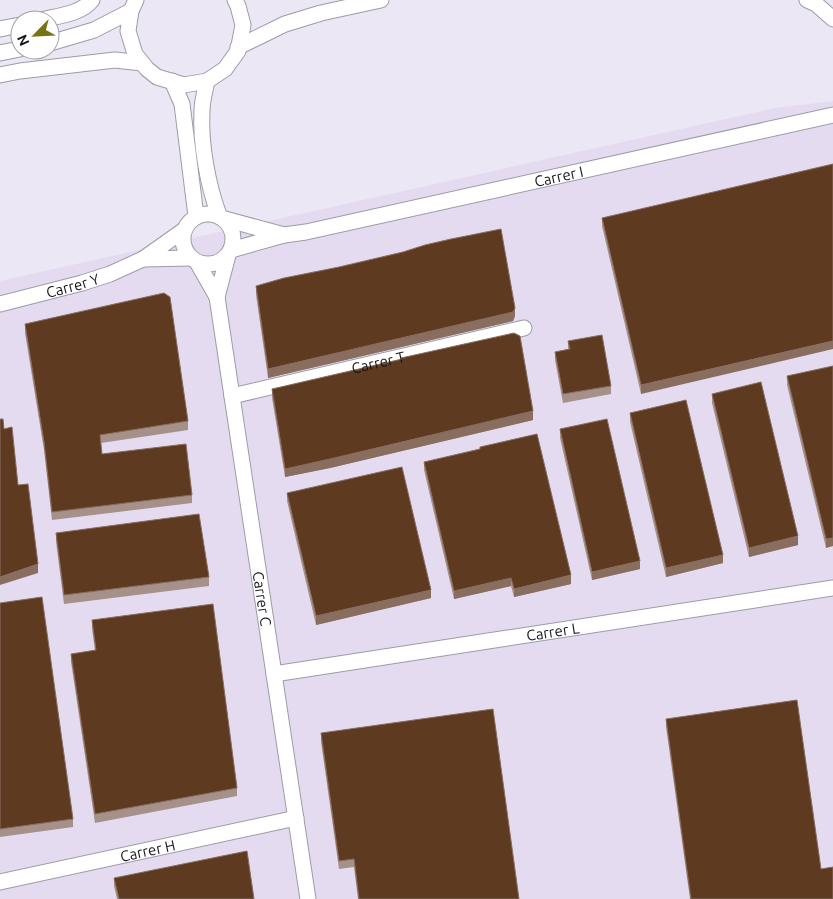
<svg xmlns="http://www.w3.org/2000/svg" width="833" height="899" viewBox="0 0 833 899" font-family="Ubuntu,sans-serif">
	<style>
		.industrial { fill: #e4dbf0 }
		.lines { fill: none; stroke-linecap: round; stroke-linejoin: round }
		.minor-casing { stroke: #9f9aa8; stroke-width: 17 }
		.minor { stroke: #fff; stroke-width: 15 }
		.wall { fill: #a5908a }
		.shaded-wall { fill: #896e60 }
		.building { fill: #5e3a20; stroke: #896e60 }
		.labels { text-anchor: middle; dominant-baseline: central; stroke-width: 5; stroke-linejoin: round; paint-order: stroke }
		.street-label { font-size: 15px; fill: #161419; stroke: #fff }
	</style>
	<rect width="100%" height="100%" fill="#ece7f5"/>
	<path class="industrial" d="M 833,101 L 833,899 L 0,899 L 0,281 L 775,108 Z"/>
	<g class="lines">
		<defs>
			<g id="minor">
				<path d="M 136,0 L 131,11 L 128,31 L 135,54 L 147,69 L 157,77 L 184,85 L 207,81 L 225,69 L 238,51 L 243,25 L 238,6 L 235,0"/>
				<path d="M 807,0 L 816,4 L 833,19"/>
				<path d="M 41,20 C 58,16 81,14 92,0"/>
				<path d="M 0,29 L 20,25"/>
				<path d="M 50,43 L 94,30 L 131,11"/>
				<path d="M 238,47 L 285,24 L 321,13 L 381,0"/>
				<path d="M 0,53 L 20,49"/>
				<path d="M 0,75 L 20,71 L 115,60 L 142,63"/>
				<path d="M 172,81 L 182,104 L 196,216"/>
				<path d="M 207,81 C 205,91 202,101 202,111 C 200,143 208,186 219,215"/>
				<circle cx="208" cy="239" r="25"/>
				<path d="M 225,219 L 284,235 L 231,250"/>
				<path d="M 184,230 L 143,259 L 191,258"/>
				<path id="s1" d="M 284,235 L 306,232 L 833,115"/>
				<path d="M 197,262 L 217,297 L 228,255"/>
				<path id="s2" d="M 217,297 L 308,899"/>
				<path id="s3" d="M 0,304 L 82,283 L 110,274 L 143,259"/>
				<path id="s4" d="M 232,396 L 524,328"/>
				<path id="s5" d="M 274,674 L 833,588"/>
				<path id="s6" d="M 0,882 L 296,818"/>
			</g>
		</defs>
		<use href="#minor" class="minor-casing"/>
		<use href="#minor" class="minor"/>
	</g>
	<path class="wall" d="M 833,164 L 641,394 L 602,226 L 602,218 Z
		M 256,286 L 515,316 L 513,321 L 268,378 L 256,295 Z
		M 25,324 L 188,421 L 188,430 L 101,443 L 102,454 L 192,495 L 192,503 L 52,520 L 44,450 L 25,333 Z
		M 568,341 L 611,386 L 611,394 L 563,403 L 555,360 L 555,352 L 568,349 Z
		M 833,366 L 826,548 L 787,385 L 787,376 Z
		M 272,389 L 533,420 L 330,468 L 285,477 L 272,398 Z
		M 712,394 L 798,545 L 749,557 L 712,403 Z
		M 630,413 L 723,563 L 666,577 L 630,422 Z
		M 560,429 L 640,569 L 592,580 L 560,438 Z
		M 424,462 L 571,584 L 514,597 L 511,586 L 454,599 L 424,470 Z
		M 287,493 L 431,598 L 316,625 L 287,501 Z
		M 56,533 L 209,577 L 209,586 L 64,604 L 56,542 Z
		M 0,603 L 73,819 L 73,827 L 0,837 Z
		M 92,620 L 237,788 L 237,796 L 95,823 L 71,662 L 71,654 L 95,651 L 92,629 Z
		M 666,719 L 821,869 L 833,899 L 690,899 L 666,727 Z
		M 321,733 L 519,899 L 358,899 L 354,867 L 339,869 L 321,742 Z
		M 114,878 L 254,899 L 117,899 L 114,886 Z"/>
	<path class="shaded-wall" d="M 515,308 L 515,316 L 513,321 L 268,378 L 268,369 Z
		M 833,341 L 833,349 L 641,394 L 641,385 Z
		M 533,411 L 533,420 L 330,468 L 285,477 L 285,469 Z
		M 798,536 L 798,545 L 749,557 L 749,548 Z
		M 833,538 L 833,546 L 826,548 L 826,539 Z
		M 723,555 L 723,563 L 666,577 L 666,568 Z
		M 640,561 L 640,569 L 592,580 L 592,572 Z
		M 38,564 L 38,573 L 0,585 L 0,577 Z
		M 571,575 L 571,584 L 514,597 L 514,589 Z
		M 511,578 L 511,586 L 454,599 L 454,591 Z
		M 431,590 L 431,598 L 316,625 L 316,616 Z"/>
	<path class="building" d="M 833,164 L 833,341 L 641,385 L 602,218 Z
		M 501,229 L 515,308 L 513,312 L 268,369 L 256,286 L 284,278 L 339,267 L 403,252 L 425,245 L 451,239 Z
		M 164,293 L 170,297 L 188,421 L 100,435 L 102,454 L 186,444 L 192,495 L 52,512 L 44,442 L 25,324 Z
		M 514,333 L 520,336 L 533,411 L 330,459 L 285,469 L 272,389 L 402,359 L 401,358 Z
		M 602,335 L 611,386 L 563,394 L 555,352 L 570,349 L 568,341 Z
		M 833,366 L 833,538 L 826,539 L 787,376 Z
		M 761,382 L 798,536 L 749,548 L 712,394 Z
		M 686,400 L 723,555 L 666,568 L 630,413 Z
		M 0,419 L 3,419 L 4,429 L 12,427 L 18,485 L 28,484 L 38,564 L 0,577 Z
		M 607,419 L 640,561 L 592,572 L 560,429 Z
		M 537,434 L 571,575 L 514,589 L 511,578 L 454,591 L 424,462 L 480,449 L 480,447 Z
		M 402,467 L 431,590 L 316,616 L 287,493 Z
		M 199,514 L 209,577 L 64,595 L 56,533 Z
		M 42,597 L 73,819 L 0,829 L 0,603 Z
		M 213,604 L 237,788 L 95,814 L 71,654 L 96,650 L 92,620 Z
		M 797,700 L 821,869 L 833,867 L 833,899 L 691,899 L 666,719 Z
		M 493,709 L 519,899 L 359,899 L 354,859 L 339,861 L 321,733 Z
		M 247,851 L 254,899 L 119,899 L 114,878 Z"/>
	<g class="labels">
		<g class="street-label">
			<text stroke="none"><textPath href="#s1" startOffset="281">Carrer I</textPath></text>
			<text stroke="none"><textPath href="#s3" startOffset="75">Carrer Y</textPath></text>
			<text stroke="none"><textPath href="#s4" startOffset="150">Carrer T</textPath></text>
			<text stroke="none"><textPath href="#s2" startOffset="305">Carrer C</textPath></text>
			<text stroke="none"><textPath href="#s5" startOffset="282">Carrer L</textPath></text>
			<text stroke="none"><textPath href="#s6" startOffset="151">Carrer H</textPath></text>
		</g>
	</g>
	<g transform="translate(35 35) rotate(246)"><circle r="24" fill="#ffffff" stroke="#a2a1a3"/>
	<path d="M0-4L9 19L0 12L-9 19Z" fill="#777214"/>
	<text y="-8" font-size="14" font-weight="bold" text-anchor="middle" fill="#161419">N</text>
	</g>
</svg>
